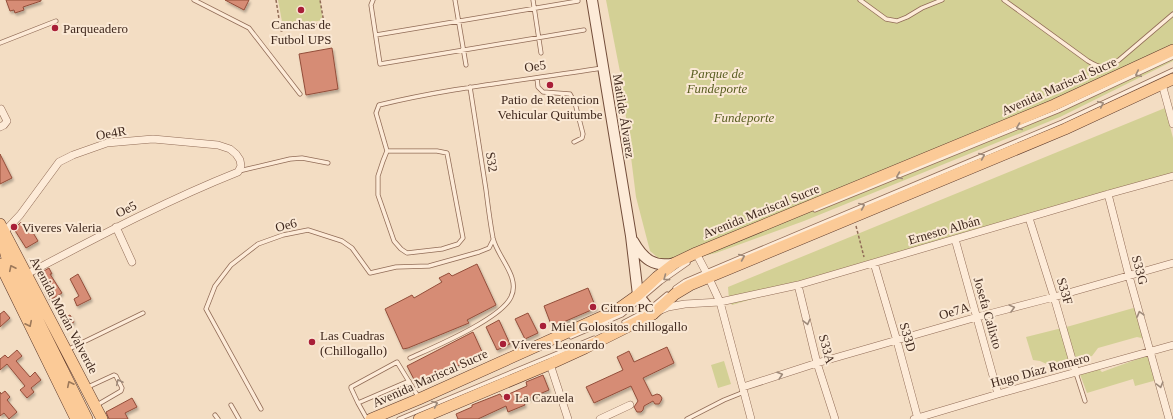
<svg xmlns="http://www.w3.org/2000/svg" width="1173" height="419" viewBox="0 0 1173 419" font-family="Georgia,serif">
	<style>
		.green { fill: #d3d095 }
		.building { fill: #d68c75; stroke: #934e3a; filter: url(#shadow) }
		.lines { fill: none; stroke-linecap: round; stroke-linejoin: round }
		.lane-casing { stroke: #916c57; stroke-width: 5 }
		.street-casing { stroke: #916c57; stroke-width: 8 }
		.secondary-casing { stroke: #734d3a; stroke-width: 12 }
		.primary-casing { stroke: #5e3a2c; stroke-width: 12 }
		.path { stroke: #916c57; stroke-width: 1.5; stroke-dasharray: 3 2; stroke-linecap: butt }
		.lane { stroke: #fdebd8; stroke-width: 3.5 }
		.street { stroke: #fdebd8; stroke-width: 7 }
		.secondary { stroke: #fdebd8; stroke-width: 10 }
		.primary { stroke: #fbca97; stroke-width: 11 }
		.oneway { stroke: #9e8a7a }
		.oneway2 { stroke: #9d795a }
		.poi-dot { fill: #a81f38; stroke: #fae8d4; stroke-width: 1.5 }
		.labels { text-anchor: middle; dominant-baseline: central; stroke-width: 4; stroke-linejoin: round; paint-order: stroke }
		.poi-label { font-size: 13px; fill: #3f281d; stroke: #fae8d4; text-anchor: start }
		.street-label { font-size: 13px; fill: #3f281d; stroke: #fae8d4 }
		.park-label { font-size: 13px; font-style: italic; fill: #595e21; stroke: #fae8d4 }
	</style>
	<defs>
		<filter id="shadow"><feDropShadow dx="1.5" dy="2.5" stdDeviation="1" flood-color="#0004"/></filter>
	</defs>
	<rect width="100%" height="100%" fill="#f3ddc3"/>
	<path class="green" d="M 278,0 L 320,0 L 323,20 L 283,27 Z
		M 606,0 L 1173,0 L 1173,61 L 1060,117 L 804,221 L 716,253 L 681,261 L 663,262 L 650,251 L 636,197 L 621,77 Z
		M 1165,108 L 1173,138 L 1173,173 L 732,305 L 729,300 L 728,287 Z
		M 1137,307 L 1146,339 L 1137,337 L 1098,348 L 1092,356 L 1051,366 L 1040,361 L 1033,360 L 1026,337 L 1070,326 Z
		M 1149,350 L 1157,380 L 1135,386 L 1133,379 L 1087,393 L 1078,369 L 1095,365 L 1102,372 L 1143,357 Z
		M 724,361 L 731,384 L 718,388 L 711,365 Z"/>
	<path class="building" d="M 6,0 L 41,0 L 41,1 L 23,7 L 24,10 L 15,13 L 14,10 L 10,11 Z
		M 225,0 L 249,0 L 244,10 Z
		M 332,48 L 338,89 L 306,95 L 299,54 Z
		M 0,154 L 12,178 L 0,184 Z
		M 21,222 L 28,233 L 32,231 L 38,241 L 26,248 L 14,229 Z
		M 477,264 L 496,305 L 467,320 L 469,323 L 408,348 L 403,349 L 385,309 L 412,295 L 414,298 L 442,282 L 439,278 L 449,273 L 452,276 Z
		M 49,268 L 52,274 L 50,274 L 62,293 L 50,300 L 45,292 L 47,291 L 37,275 Z
		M 78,274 L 91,299 L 77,306 L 74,299 L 79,296 L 70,279 Z
		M 588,288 L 596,308 L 552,327 L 544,306 Z
		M 4,311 L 10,318 L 0,327 L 0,314 Z
		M 528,313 L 538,333 L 525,339 L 515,319 Z
		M 70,315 L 74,322 L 64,326 L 61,319 Z
		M 499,320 L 510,344 L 497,350 L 486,327 Z
		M 473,332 L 483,354 L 417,385 L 407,366 Z
		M 667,347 L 674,363 L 643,378 L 652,396 L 657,394 L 660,395 L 662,398 L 661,401 L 659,404 L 655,404 L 653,401 L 644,406 L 643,410 L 641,412 L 637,412 L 634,407 L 638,401 L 631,386 L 594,403 L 586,387 L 623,370 L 617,357 L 629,351 L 634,362 Z
		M 17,350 L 22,356 L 16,361 L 30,377 L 35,372 L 41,380 L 31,388 L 34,392 L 27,398 L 20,390 L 25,386 L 7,364 L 0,370 L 0,359 L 5,355 L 8,358 Z
		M 543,375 L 549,390 L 523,401 L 525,405 L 508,412 L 506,406 L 478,419 L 458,419 L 456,414 L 472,407 L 472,405 L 500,394 L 502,397 L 527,386 L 526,382 Z
		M 5,391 L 10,397 L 7,400 L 17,412 L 9,419 L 4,413 L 0,416 L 0,392 L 1,394 Z
		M 132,398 L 137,407 L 125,413 L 128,419 L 109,419 L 106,412 Z"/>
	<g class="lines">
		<defs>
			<path id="lane" d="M 194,0 L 249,28 L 300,94
				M 373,0 L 371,5 L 380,64 L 584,30
				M 455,0 L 466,65
				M 533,0 L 541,53
				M 860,0 L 886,19 L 897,21 L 907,17 L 922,8 L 942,0
				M 1004,0 L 1088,61 C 1101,69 1106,69 1119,60 L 1173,14
				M 376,35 L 578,1
				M 0,43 L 56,21
				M 537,78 L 538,87 L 543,92 L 570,94 L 575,103 L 583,134 L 582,138 L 574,142
				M 387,151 L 437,151 L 447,153 L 463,238 L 458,244 L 442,249 L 407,253 L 401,249 L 394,241 L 378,195 L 378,176 L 383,161 L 387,151 L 376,113 L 379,105 C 452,87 528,80 602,68
				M 239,171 L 290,159 L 302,158 L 328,163
				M 815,210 L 1058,111 L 1173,57
				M 675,288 L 685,281 L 706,272 L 1062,122 L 1173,70
				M 624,322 L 649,309 L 667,294
				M 571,337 L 622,315 L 661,282 L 688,263
				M 67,350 L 143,313
				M 410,358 C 434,347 501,319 511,297 C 521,277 497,257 493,238 C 490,222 488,206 486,190 C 481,156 475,121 470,87
				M 1076,373 L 1085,401
				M 409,381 L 358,403 L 351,388 L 351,387 L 397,362 L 419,398
				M 88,387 L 114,375 L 116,376 L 122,388 L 121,391 L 97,405
				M 358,403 L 367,419
				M 231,405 L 239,419
				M 261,409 L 206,309 L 215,286 L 231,265 L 258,244 L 283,235 L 308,230 L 342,241 L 352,248 L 370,273 L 396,267 L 429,266 L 479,252 L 489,248 L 493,240
				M 215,415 L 218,419
				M 399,419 L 594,338
				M 687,419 L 724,400 L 744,392"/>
			<path id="street" d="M 1162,84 L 1173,124
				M 0,127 L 4,125 L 7,121 L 1,109
				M 1108,194 L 1129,276 L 1169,419
				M 1029,218 L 1054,297 L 1076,373
				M 116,227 L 132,262
				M 4,232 L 20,215 L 59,162 L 73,155 L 107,143 L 153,139 L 218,145 L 230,149 L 236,154 L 240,160 L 241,166 L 238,172 C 165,201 96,238 27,274
				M 955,239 L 998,394
				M 696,253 L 706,272 L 720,302 L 751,419
				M 874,263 L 897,341 L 918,419
				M 798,285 L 817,363 L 835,419
				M 661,310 L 668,307 L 685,304 L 720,302 L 798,285 L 1108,194 L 1173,176
				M 550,364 L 568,419
				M 743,387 L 817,363 L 977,317 L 1054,297 L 1173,263
				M 600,419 L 630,405
				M 914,419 L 998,394 L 1173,345"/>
			<path id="secondary" d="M 592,0 L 631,236 L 638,295 L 653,314
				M 633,241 C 643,259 654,268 675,263"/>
			<path id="primary" d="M 0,224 L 102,419
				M 1,235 L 7,258 L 87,419
				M 0,264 L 76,419
				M 371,419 L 419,399 L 617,310 L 638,295 L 657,277 L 675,263 L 696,253 L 1054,105 L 1173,50
				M 419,419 L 550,364 L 585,348 L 653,314 L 675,294 L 690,285 L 1065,129 L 1173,79"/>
		</defs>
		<use href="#lane" class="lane-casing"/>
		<use href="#street" class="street-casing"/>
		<use href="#secondary" class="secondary-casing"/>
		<use href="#primary" class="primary-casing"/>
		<path class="path" d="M 276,0 L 281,31 L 324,23 L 320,0
			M 856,226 L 864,257"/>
		<use href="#lane" class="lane"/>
		<use href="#street" class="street"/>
		<use href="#secondary" class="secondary"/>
		<use href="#primary" class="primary"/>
	</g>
	<defs><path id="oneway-chevron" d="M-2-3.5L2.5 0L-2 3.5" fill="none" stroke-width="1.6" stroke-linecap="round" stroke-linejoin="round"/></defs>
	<g class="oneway">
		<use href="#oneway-chevron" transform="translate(1138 74) rotate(155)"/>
		<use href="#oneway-chevron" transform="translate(1101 104) rotate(-25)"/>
		<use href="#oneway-chevron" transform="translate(1019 127) rotate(158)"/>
		<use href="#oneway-chevron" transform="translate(982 156) rotate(-23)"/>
		<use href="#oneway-chevron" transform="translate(899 176) rotate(158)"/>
		<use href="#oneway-chevron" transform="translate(862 206) rotate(-23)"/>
		<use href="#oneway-chevron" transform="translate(742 257) rotate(-23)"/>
		<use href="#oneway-chevron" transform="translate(666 278) rotate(143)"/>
		<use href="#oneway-chevron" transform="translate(1012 308) rotate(-15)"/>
		<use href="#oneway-chevron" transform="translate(1140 314) rotate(-106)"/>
		<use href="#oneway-chevron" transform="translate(807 322) rotate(76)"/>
		<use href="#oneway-chevron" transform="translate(780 375) rotate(-18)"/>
		<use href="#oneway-chevron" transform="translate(119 382) rotate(-116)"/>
		<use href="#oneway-chevron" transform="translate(1160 385) rotate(75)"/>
		<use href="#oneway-chevron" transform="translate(435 404) rotate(-23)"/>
	</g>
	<g class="oneway2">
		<use href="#oneway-chevron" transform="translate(12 268) rotate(-116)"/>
		<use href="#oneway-chevron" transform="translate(29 324) rotate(64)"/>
		<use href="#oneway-chevron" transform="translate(70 384) rotate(-116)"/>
	</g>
	<g class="poi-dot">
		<circle cx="301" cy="10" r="4"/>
		<circle cx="55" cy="28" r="4"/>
		<circle cx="550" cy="85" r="4"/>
		<circle cx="14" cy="227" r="4"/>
		<circle cx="593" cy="307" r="4"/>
		<circle cx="543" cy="326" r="4"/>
		<circle cx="312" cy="342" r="4"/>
		<circle cx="503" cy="344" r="4"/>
		<circle cx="507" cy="397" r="4"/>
	</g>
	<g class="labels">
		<g class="poi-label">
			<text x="301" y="24" text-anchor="middle">Canchas de<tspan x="301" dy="15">Futbol UPS</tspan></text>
			<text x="63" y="28">Parqueadero</text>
			<text x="550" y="99" text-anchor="middle">Patio de Retencion<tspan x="550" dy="15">Vehicular Quitumbe</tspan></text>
			<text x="22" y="227">Viveres Valeria</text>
			<text x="601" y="307">Citron PC</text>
			<text x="551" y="326">Miel Golositos chillogallo</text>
			<text x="320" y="335">Las Cuadras<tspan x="320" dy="15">(Chillogallo)</tspan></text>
			<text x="511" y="344">Víveres Leonardo</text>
			<text x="515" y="397">La Cazuela</text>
		</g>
		<g class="street-label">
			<text transform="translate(535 66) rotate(-8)">Oe5</text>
			<text transform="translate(1059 86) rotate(-24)">Avenida Mariscal Sucre</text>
			<text transform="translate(624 116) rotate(81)">Matilde Álvarez</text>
			<text transform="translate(111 133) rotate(-10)">Oe4R</text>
			<text transform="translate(492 162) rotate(81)">S32</text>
			<text transform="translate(126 209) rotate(-26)">Oe5</text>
			<text transform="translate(761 211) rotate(-22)">Avenida Mariscal Sucre</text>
			<text transform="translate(286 225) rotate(-14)">Oe6</text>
			<text transform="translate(944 230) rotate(-16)">Ernesto Albán</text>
			<text transform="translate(1140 270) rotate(75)">S33G</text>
			<text transform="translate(1065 291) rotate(73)">S33F</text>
			<text transform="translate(954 311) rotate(-17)">Oe7A</text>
			<text transform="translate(988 313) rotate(74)">Josefa Calixto</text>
			<text transform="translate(64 315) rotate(62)">Avenida Morán Valverde</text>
			<text transform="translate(908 337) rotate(74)">S33D</text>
			<text transform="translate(827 349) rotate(75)">S33A</text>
			<text transform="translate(1040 370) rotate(-15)">Hugo Díaz Romero</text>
			<text transform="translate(430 378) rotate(-24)">Avenida Mariscal Sucre</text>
		</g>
		<g class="park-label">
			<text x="717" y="73">Parque de<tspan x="717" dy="15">Fundeporte</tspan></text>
			<text x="744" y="117">Fundeporte</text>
		</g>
	</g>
</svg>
